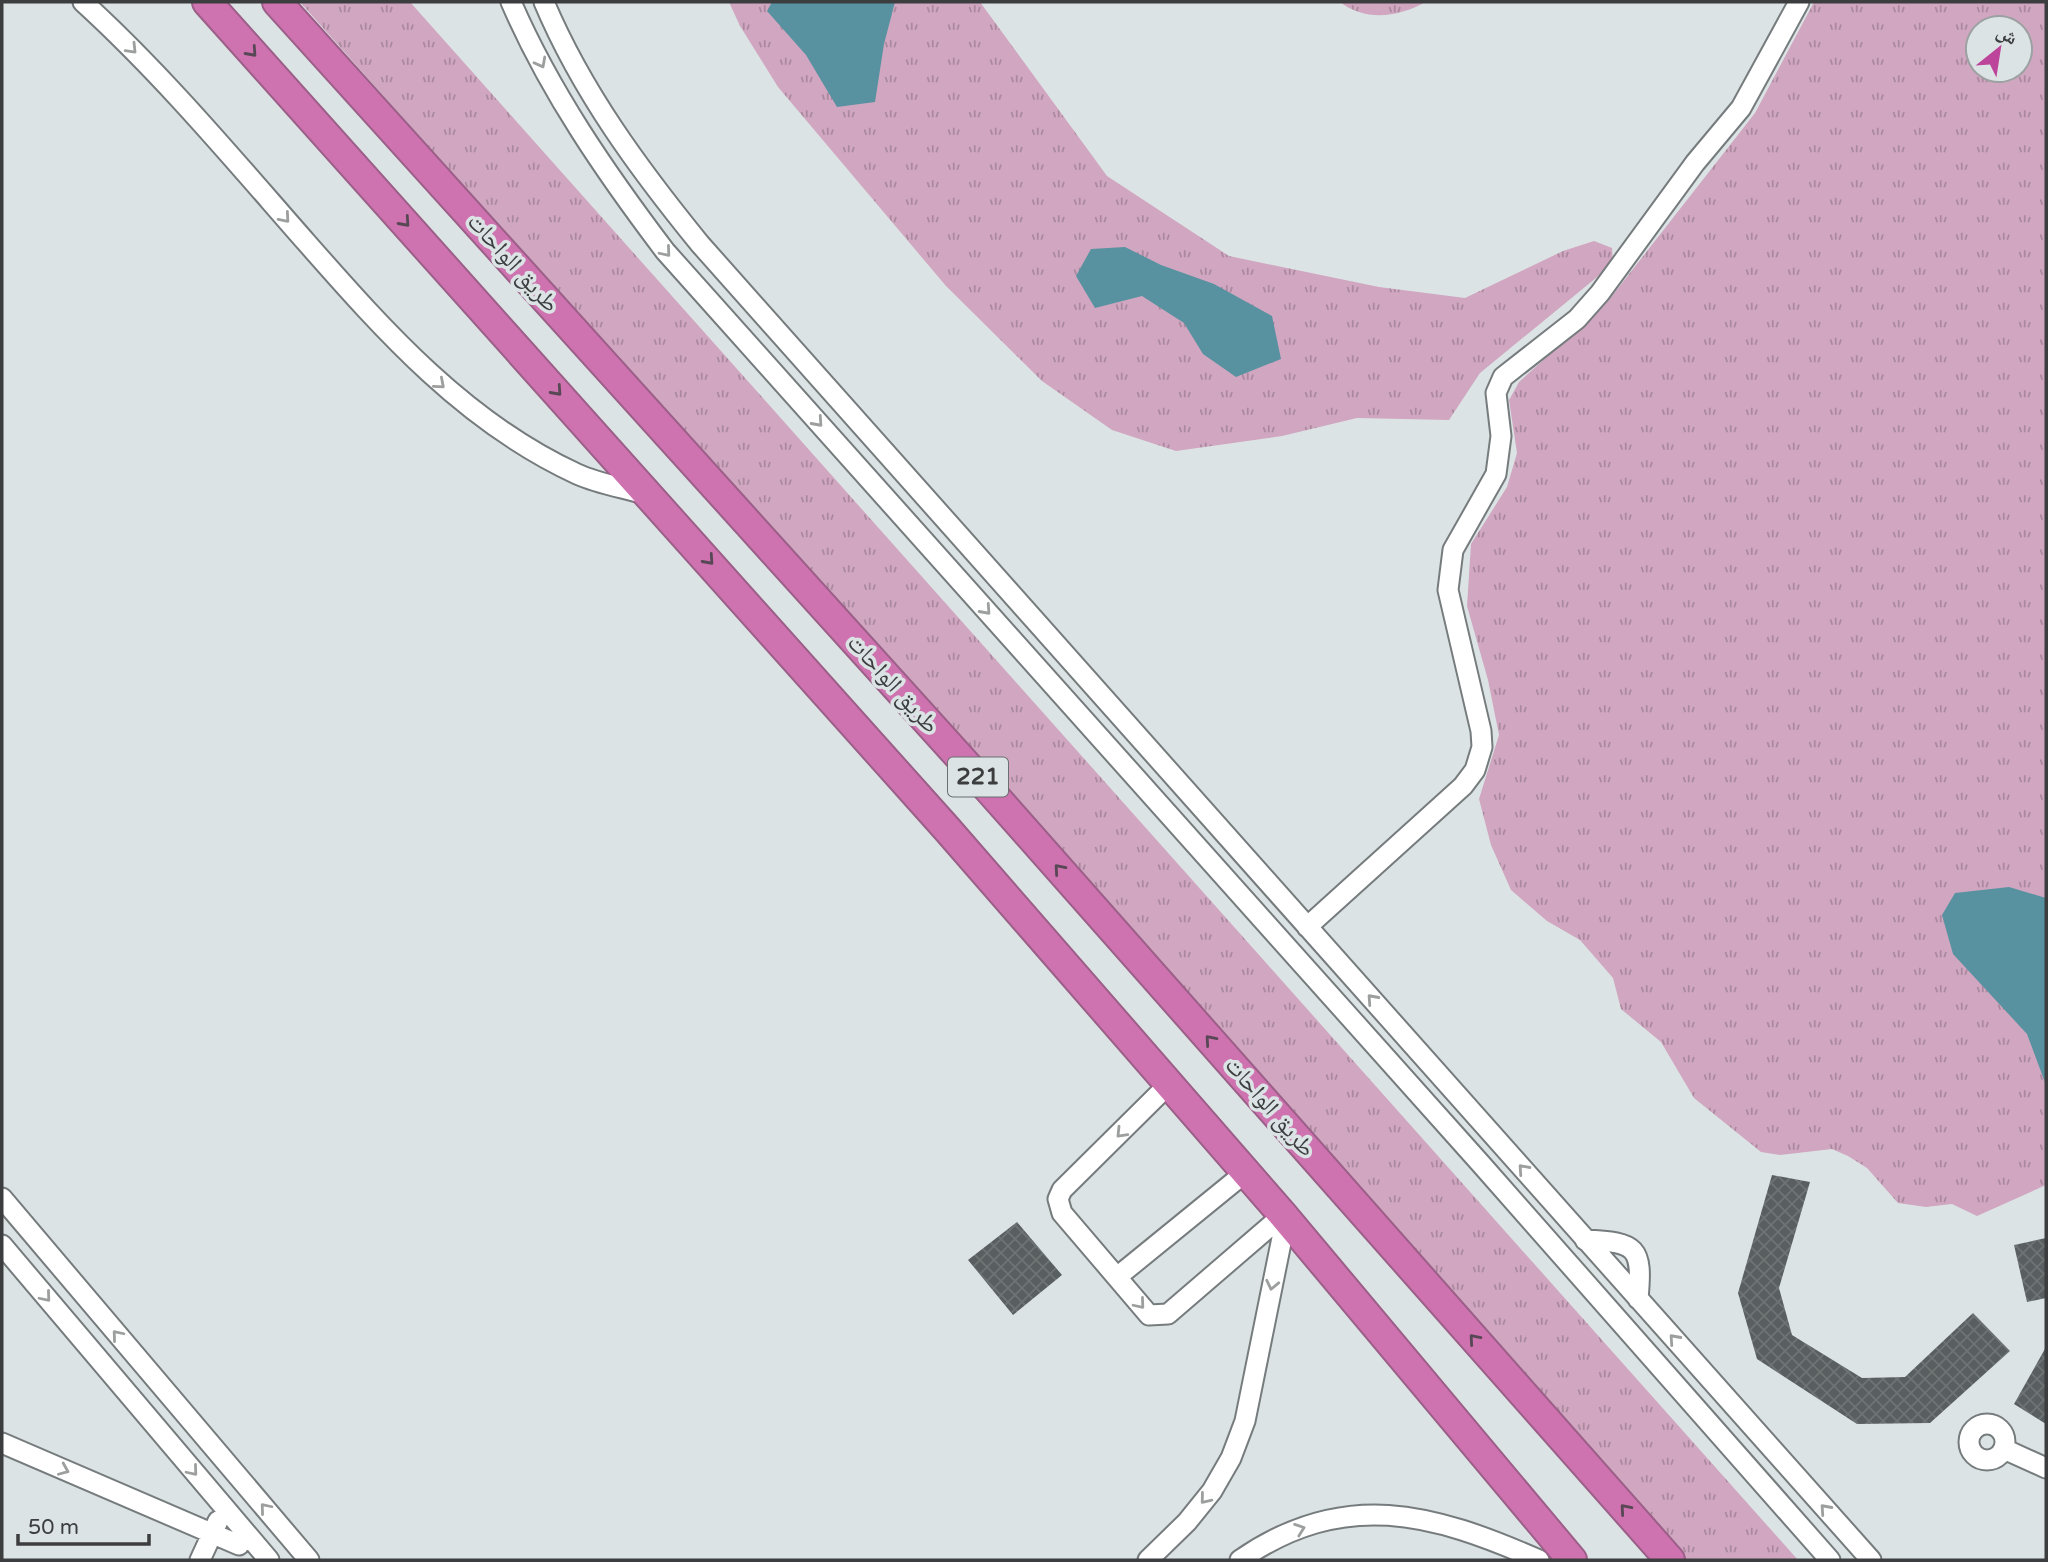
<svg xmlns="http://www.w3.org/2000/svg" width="2048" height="1562" viewBox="0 0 2048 1562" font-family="'Varela Round','Noto Naskh Arabic',sans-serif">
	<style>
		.grass { fill: url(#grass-tufts); fill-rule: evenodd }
		.water { fill: #5892a0 }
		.building { fill: url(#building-cross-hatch) }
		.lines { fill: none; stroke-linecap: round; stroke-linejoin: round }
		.minor-casing { stroke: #767c7d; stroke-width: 23 }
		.highway-casing { stroke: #9b5f88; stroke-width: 32 }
		.minor { stroke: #fff; stroke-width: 19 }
		.highway { stroke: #ce72b0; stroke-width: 28 }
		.oneway { stroke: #9d9e9e }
		.oneway2 { stroke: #584855 }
		.labels { text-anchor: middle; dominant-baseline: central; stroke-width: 7; stroke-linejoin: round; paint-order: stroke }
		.shield { fill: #dce3e5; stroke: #6b6f70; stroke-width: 2 }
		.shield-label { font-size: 23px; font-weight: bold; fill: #3b3d3e }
		.street-label { font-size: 24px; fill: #3b3d3e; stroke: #dce3e5 }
	</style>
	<defs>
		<pattern id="grass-tufts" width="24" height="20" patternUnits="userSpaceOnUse" patternTransform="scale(1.75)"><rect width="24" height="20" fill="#d0a6c0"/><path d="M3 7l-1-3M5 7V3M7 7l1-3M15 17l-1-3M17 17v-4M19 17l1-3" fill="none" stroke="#aa889d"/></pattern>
		<pattern id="building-cross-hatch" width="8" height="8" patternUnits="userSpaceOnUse" patternTransform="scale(1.75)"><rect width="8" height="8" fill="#595f60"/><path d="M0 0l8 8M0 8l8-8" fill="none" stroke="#6e7374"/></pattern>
	</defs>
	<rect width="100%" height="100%" fill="#dce3e5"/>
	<path class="grass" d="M 300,2 L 410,2 L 1798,1560 L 1684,1560 Z
		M 729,2 L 980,2 L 1107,176 L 1229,256 L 1379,287 L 1465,298 L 1563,251 L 1594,241 L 1612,248 L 1613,264 L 1480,373 L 1449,420 L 1357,418 L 1282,436 L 1176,451 L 1112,430 L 1042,381 L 946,286 L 778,87 L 740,26 Z
		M 1340,2 L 1426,2 C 1398,17 1366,22 1340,2 Z
		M 1814,2 L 2046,2 L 2046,1185 L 1977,1216 L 1952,1204 L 1926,1207 L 1898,1203 L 1867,1168 L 1848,1156 L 1832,1149 L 1780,1155 L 1761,1152 L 1694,1098 L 1661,1042 L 1621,1009 L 1613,978 L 1580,940 L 1547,921 L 1511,890 L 1491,845 L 1479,799 L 1499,735 L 1488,680 L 1467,606 L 1471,544 L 1507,487 L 1517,453 L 1509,400 L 1519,382 L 1608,301 L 1755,113 ZM 1978,28 L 2020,28 L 2020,70 L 1978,70 Z"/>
	<path class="water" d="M 772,2 L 895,2 L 884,44 L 875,102 L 837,107 L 806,55 L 767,11 Z
		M 1125,247 L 1161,265 L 1214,284 L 1272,316 L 1281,359 L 1236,377 L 1203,354 L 1184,323 L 1142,296 L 1095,308 L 1076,276 L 1091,249 Z
		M 2009,887 L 2046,898 L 2046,1085 L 2027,1034 L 1953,954 L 1942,915 L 1955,893 Z"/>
	<path class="building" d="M 1772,1175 L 1810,1182 L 1779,1288 L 1792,1335 L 1862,1378 L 1905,1377 L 1973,1313 L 2010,1351 L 1930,1423 L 1857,1424 L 1757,1359 L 1738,1293 Z
		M 1017,1222 L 1062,1275 L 1013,1315 L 968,1260 Z
		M 2046,1238 L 2046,1298 L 2027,1302 L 2014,1245 Z
		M 2046,1347 L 2046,1424 L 2014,1404 Z"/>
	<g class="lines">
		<defs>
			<path id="minor" d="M 83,2 C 164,76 234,160 306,242 C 386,333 466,423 577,474 C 599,484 625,488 648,495
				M 511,2 C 550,92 606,173 665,251 L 1481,1164 L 1830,1560
				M 544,2 C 582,92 639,169 700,244 L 1871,1560
				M 1307,927 L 1463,786 L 1475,770 L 1482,747 L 1481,731 L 1448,590 L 1453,550 L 1496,474 L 1501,436 L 1496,393 L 1503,377 L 1577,319 L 1600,293 L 1695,163 L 1741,108 L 1799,2
				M 1169,1084 L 1062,1190 L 1058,1199 L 1062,1213 L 1149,1315 L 1168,1314 L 1283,1215
				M 2,1198 L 309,1560
				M 1585,1240 C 1637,1242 1643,1247 1638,1299
				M 2,1245 L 269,1560
				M 1117,1277 L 1246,1172
				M1969 1442a18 18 0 1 1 36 0a18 18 0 1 1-36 0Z
				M 2,1443 L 239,1545
				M 2004,1449 L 2046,1468
				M 200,1560 L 218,1521
				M 1148,1560 L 1187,1522 L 1212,1491 L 1231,1458 L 1245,1421 L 1286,1218
				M 1240,1560 C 1344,1488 1432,1513 1539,1560"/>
			<path id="highway" d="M 207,2 L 947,829 L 1283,1215 L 1572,1560
				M 277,2 L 992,793 L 1670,1560"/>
		</defs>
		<use href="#minor" class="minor-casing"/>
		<use href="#highway" class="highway-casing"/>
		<use href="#minor" class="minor"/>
		<use href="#highway" class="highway"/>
	</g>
	<defs><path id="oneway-chevron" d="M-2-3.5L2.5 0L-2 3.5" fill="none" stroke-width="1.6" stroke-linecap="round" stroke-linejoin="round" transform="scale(1.75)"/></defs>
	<g class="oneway">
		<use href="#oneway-chevron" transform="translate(132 49) rotate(46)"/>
		<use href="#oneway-chevron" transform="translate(541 63) rotate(62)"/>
		<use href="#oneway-chevron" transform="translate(285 218) rotate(49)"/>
		<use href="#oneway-chevron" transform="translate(666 252) rotate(50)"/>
		<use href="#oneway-chevron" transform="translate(440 384) rotate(41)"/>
		<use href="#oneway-chevron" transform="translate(818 422) rotate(48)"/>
		<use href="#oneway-chevron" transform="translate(986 610) rotate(48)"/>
		<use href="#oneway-chevron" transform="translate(1372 999) rotate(-132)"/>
		<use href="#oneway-chevron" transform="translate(1121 1133) rotate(134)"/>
		<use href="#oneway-chevron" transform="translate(1523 1169) rotate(-132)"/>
		<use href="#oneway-chevron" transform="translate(1272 1285) rotate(102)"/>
		<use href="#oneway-chevron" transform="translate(46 1297) rotate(50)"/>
		<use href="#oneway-chevron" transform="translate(1140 1304) rotate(50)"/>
		<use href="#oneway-chevron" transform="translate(117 1335) rotate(-130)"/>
		<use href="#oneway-chevron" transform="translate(1674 1339) rotate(-132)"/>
		<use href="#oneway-chevron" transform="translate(64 1470) rotate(23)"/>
		<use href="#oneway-chevron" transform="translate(193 1471) rotate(50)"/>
		<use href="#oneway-chevron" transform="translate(1205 1499) rotate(129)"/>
		<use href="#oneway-chevron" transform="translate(265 1508) rotate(-130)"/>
		<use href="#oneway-chevron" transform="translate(1825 1509) rotate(-132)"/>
		<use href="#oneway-chevron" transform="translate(1300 1529) rotate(-20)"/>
	</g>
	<g class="oneway2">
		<use href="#oneway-chevron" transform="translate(252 52) rotate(48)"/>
		<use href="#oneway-chevron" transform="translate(405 222) rotate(48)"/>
		<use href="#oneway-chevron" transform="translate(557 391) rotate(48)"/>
		<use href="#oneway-chevron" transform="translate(709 560) rotate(48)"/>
		<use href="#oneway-chevron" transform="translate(1059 869) rotate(-131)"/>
		<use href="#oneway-chevron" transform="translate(1210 1040) rotate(-131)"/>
		<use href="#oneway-chevron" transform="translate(1474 1339) rotate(-131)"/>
		<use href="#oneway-chevron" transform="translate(1625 1509) rotate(-131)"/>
	</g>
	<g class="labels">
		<rect class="shield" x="948" y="757.5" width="60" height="39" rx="5"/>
		<g class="shield-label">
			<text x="978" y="777">221</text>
		</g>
		<g class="street-label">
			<text transform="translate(513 263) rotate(48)">طريق الواحات</text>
			<text transform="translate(893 684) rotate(48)">طريق الواحات</text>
			<text transform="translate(1270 1107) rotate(49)">طريق الواحات</text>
		</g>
	</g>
	<rect width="2048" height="1562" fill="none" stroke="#3b3d3e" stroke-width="7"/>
	<g transform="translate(1999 49) rotate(30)"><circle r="33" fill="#dce3e5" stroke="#9ca1a2" stroke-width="2"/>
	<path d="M0-5L12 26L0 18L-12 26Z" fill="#bc449a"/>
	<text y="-10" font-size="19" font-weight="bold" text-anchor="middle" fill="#3b3d3e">ش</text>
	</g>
	<path d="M18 1534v10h131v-10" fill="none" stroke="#3b3d3e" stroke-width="3.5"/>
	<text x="28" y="1534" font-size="21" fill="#3b3d3e" stroke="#dce3e5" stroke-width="5" paint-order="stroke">50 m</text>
</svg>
